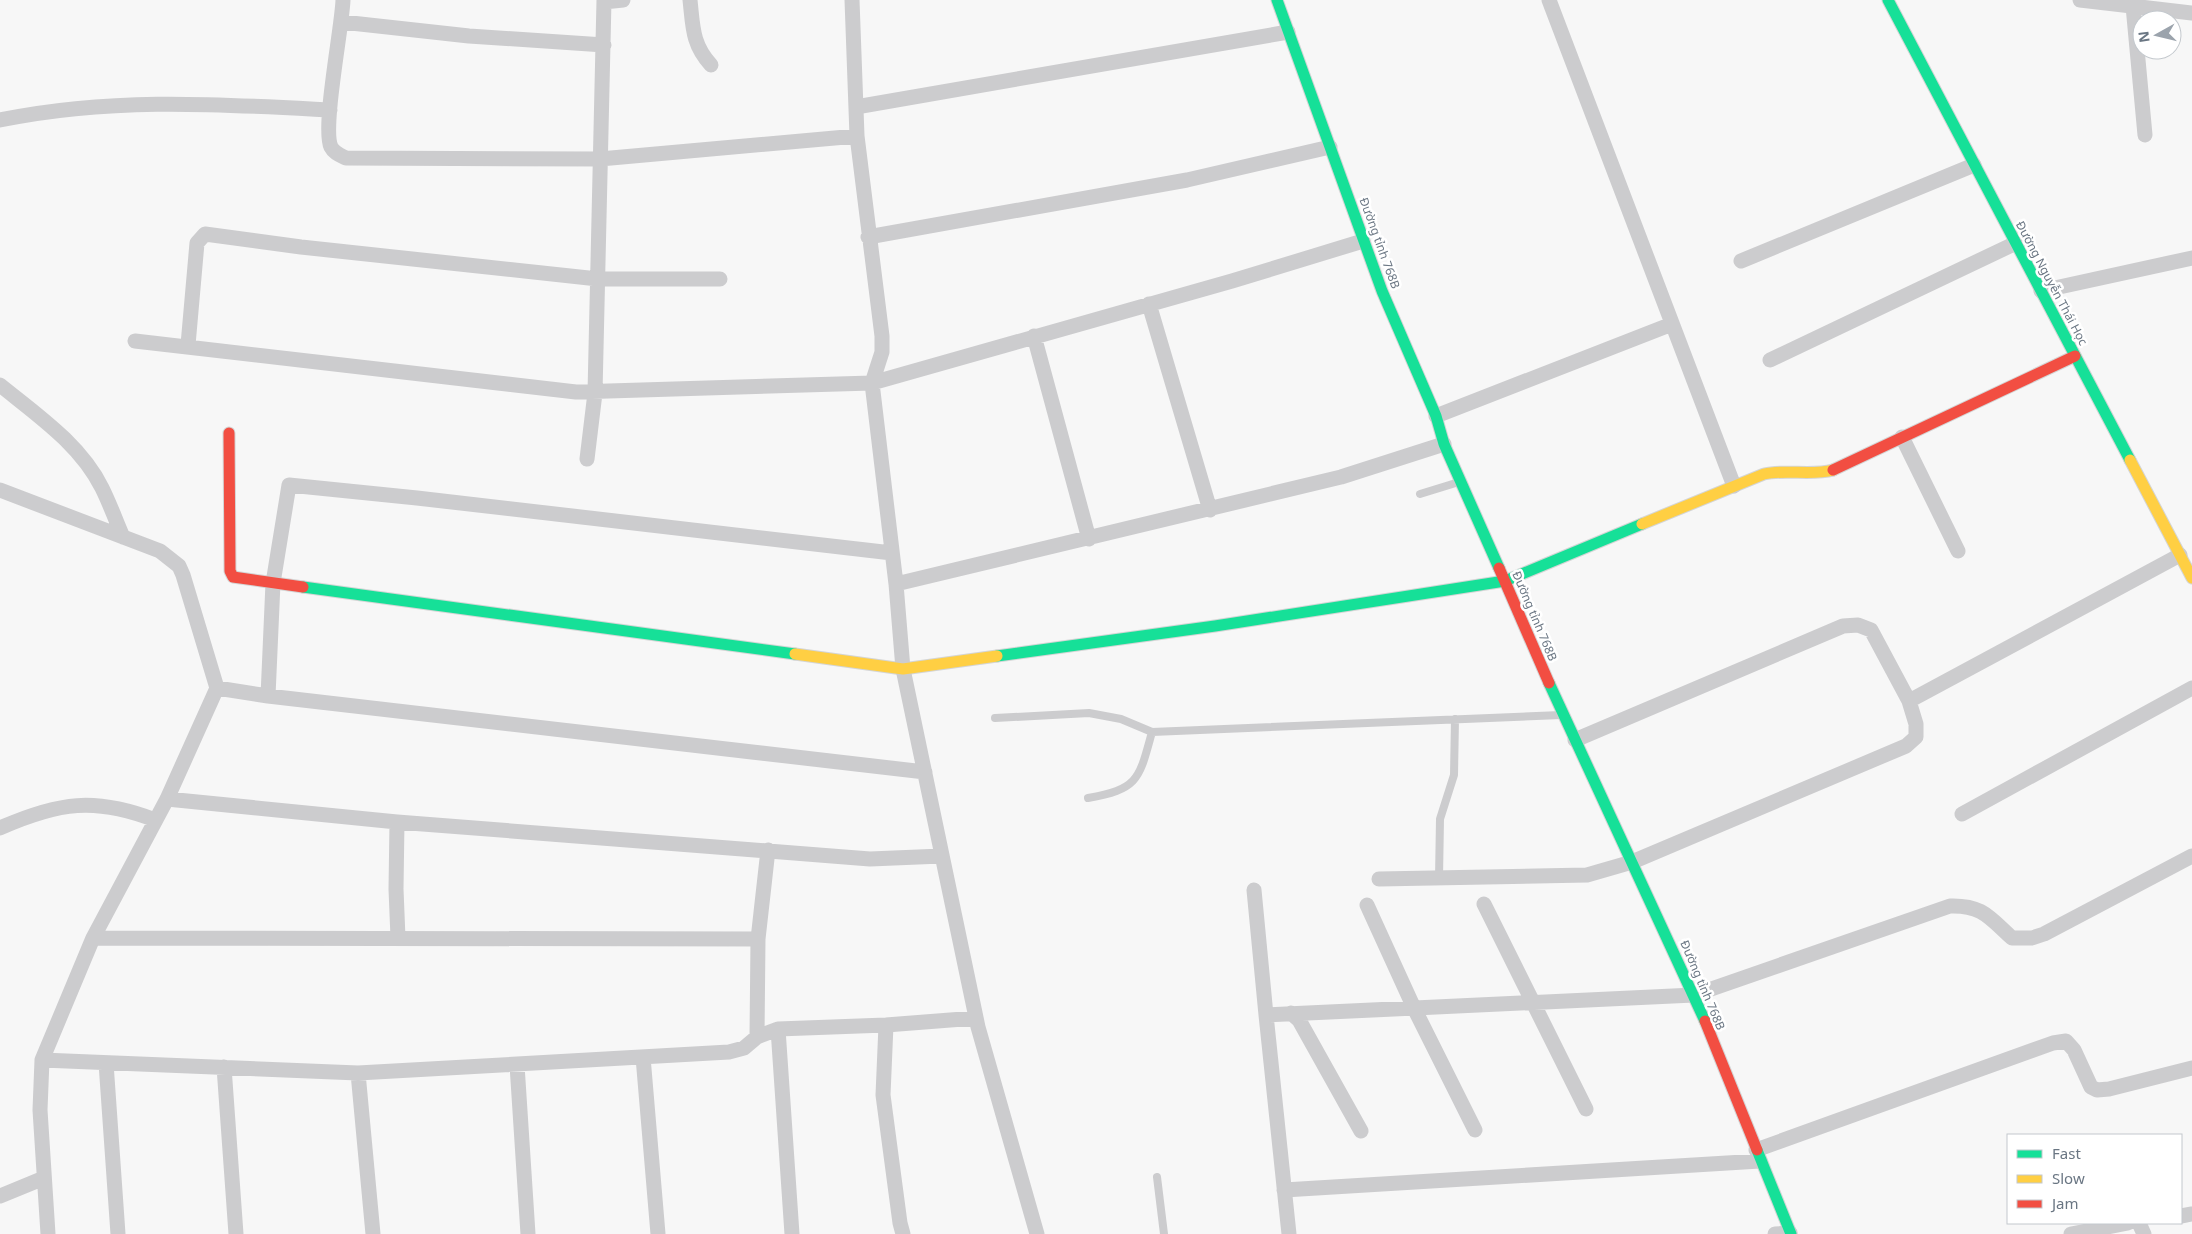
<svg xmlns="http://www.w3.org/2000/svg" width="2192" height="1234" viewBox="0 0 2192 1234" font-family="'Noto Sans',sans-serif">
	<style>
		.lines { fill: none; stroke-linecap: round; stroke-linejoin: round }
		.fast-casing { stroke: #d4d5d5; stroke-width: 13 }
		.slow-casing { stroke: #d4d5d5; stroke-width: 13 }
		.jam-casing { stroke: #d4d5d5; stroke-width: 13 }
		.lane { stroke: #ccccce; stroke-width: 8 }
		.street { stroke: #ccccce; stroke-width: 15 }
		.fast { stroke: #16e098; stroke-width: 11 }
		.slow { stroke: #ffcf43; stroke-width: 11 }
		.jam { stroke: #f24e42; stroke-width: 11 }
		.labels { text-anchor: middle; dominant-baseline: central; stroke-width: 5; stroke-linejoin: round; paint-order: stroke }
		.street-label { font-size: 12px; fill: #6a7683; stroke: #fff }
	</style>
	<rect width="100%" height="100%" fill="#f7f7f7"/>
	<g class="lines">
		<defs>
			<path id="fast" d="M 1277,0 L 1382,291 L 1436,416 L 1444,444 L 1499,568
				M 1888,0 L 2130,460
				M 303,587 L 795,654
				M 997,656 L 1215,626 L 1505,581 L 1642,524
				M 1549,683 L 1705,1021
				M 1757,1150 L 1791,1234"/>
			<path id="slow" d="M 2130,460 L 2192,578
				M 1642,524 L 1764,474 C 1787,469 1811,476 1833,470
				M 795,654 L 903,669 L 997,656"/>
			<path id="jam" d="M 229,433 L 230,571 L 233,577 L 303,587
				M 1833,470 L 2075,356
				M 1499,568 L 1549,683
				M 1705,1021 L 1757,1150"/>
		</defs>
		<use href="#fast" class="fast-casing"/>
		<use href="#slow" class="slow-casing"/>
		<use href="#jam" class="jam-casing"/>
		<path class="lane" d="M 1420,494 L 1459,482
			M 995,718 L 1089,713 L 1121,719 L 1152,732 L 1561,715
			M 1088,798 C 1139,789 1139,779 1152,732
			M 1439,878 L 1440,819 L 1454,775 L 1455,719
			M 1157,1177 L 1164,1234"/>
		<path class="street" d="M 343,0 C 342,28 322,128 331,147 C 334,153 340,155 346,158 L 600,159 L 857,136
			M 690,0 C 693,27 692,44 711,65
			M 852,0 L 857,136 L 882,336 L 882,352 L 872,383 L 896,584 L 903,669 L 978,1027 L 1037,1234
			M 1549,0 L 1734,486
			M 2080,0 L 2192,13
			M 604,2 L 623,0
			M 2133,6 L 2145,135
			M 342,22 L 469,36 L 604,45
			M 856,107 L 1288,32
			M 0,120 C 112,97 217,104 330,110
			M 868,237 L 1187,180 L 1330,147
			M 1741,261 L 1974,165
			M 2041,291 L 2192,258
			M 1149,304 L 1210,510
			M 1034,336 L 1089,539
			M 135,341 L 576,392 L 872,383 L 1232,281 L 1363,241
			M 188,345 L 197,243 L 205,234 L 301,247 L 598,279 L 720,279
			M 1770,360 L 2016,243
			M 0,385 C 37,415 80,444 102,488 C 110,504 116,521 123,537
			M 1436,416 L 1672,324
			M 1902,437 L 1958,551
			M 587,459 L 595,393 L 604,0
			M 0,490 L 160,551 L 179,566 L 183,575 L 217,688 L 167,799 L 93,938 L 42,1060 L 358,1073 L 729,1052 L 744,1048 L 757,1037 L 778,1029 L 886,1025 L 976,1018
			M 896,584 L 1341,477 L 1444,444
			M 217,688 L 268,696 L 925,772
			M 268,696 L 273,583 L 289,485 L 417,498 L 892,553
			M 1575,740 L 1843,626 L 1858,625 L 1871,630 L 1909,701 L 2180,555
			M 167,799 L 397,822 L 870,859 L 942,856
			M 1962,814 L 2192,688
			M 397,822 L 396,889 L 398,938
			M 0,828 C 59,802 95,797 155,820
			M 1379,879 L 1587,875 L 1632,862 L 1906,746 L 1916,737 L 1916,724 L 1909,701
			M 1254,890 L 1266,1015
			M 1484,904 L 1586,1109
			M 1367,905 L 1414,1008 L 1475,1130
			M 93,938 L 758,939
			M 1291,1013 L 1299,1020 L 1361,1131
			M 886,1025 L 883,1095 L 900,1223 L 903,1234
			M 778,1029 L 792,1234
			M 757,1037 L 758,939 L 768,850
			M 643,1057 L 658,1234
			M 42,1060 L 40,1110 L 48,1234
			M 106,1063 L 118,1234
			M 517,1065 L 528,1234
			M 224,1067 L 236,1234
			M 358,1073 L 373,1234
			M 1756,1150 L 2053,1043 L 2066,1041 L 2074,1050 L 2091,1087 L 2097,1090 L 2109,1089 L 2192,1068
			M 1284,1190 L 1760,1161
			M 0,1196 L 44,1178
			M 2181,1216 L 2192,1214
			M 2139,1223 L 2144,1234
			M 1289,1234 L 1266,1015 L 1694,995 L 1950,906 C 1982,905 1989,917 2012,938 L 2032,938 L 2044,934 L 2192,856
			M 1775,1234 L 1790,1233
			M 2071,1234 L 2128,1223"/>
		<use href="#fast" class="fast"/>
		<use href="#slow" class="slow"/>
		<use href="#jam" class="jam"/>
	</g>
	<g class="labels">
		<g class="street-label">
			<text transform="translate(1380 243) rotate(70)">Đường tỉnh 768B</text>
			<text transform="translate(2052 283) rotate(62)">Đường Nguyễn Thái Học</text>
			<text transform="translate(1535 616) rotate(67)">Đường tỉnh 768B</text>
			<text transform="translate(1703 985) rotate(67)">Đường tỉnh 768B</text>
		</g>
	</g>
	<rect x="2007" y="1134" width="175" height="90" fill="#ffffff" stroke="#c3c8cd"/>
	<rect x="2017" y="1150" width="25" height="8" fill="#16e098" stroke="#c3c8cd"/>
	<text x="2052" y="1159" font-size="15" fill="#6a7683">Fast</text>
	<rect x="2017" y="1175" width="25" height="8" fill="#ffcf43" stroke="#c3c8cd"/>
	<text x="2052" y="1184" font-size="15" fill="#6a7683">Slow</text>
	<rect x="2017" y="1200" width="25" height="8" fill="#f24e42" stroke="#c3c8cd"/>
	<text x="2052" y="1209" font-size="15" fill="#6a7683">Jam</text>
	<g transform="translate(2157 35) rotate(262)"><circle r="24" fill="#ffffff" stroke="#c3c8cd"/>
	<path d="M0-4L9 19L0 12L-9 19Z" fill="#9ba3ac"/>
	<text y="-8" font-size="14" font-weight="bold" text-anchor="middle" fill="#6a7683">N</text>
	</g>
</svg>
